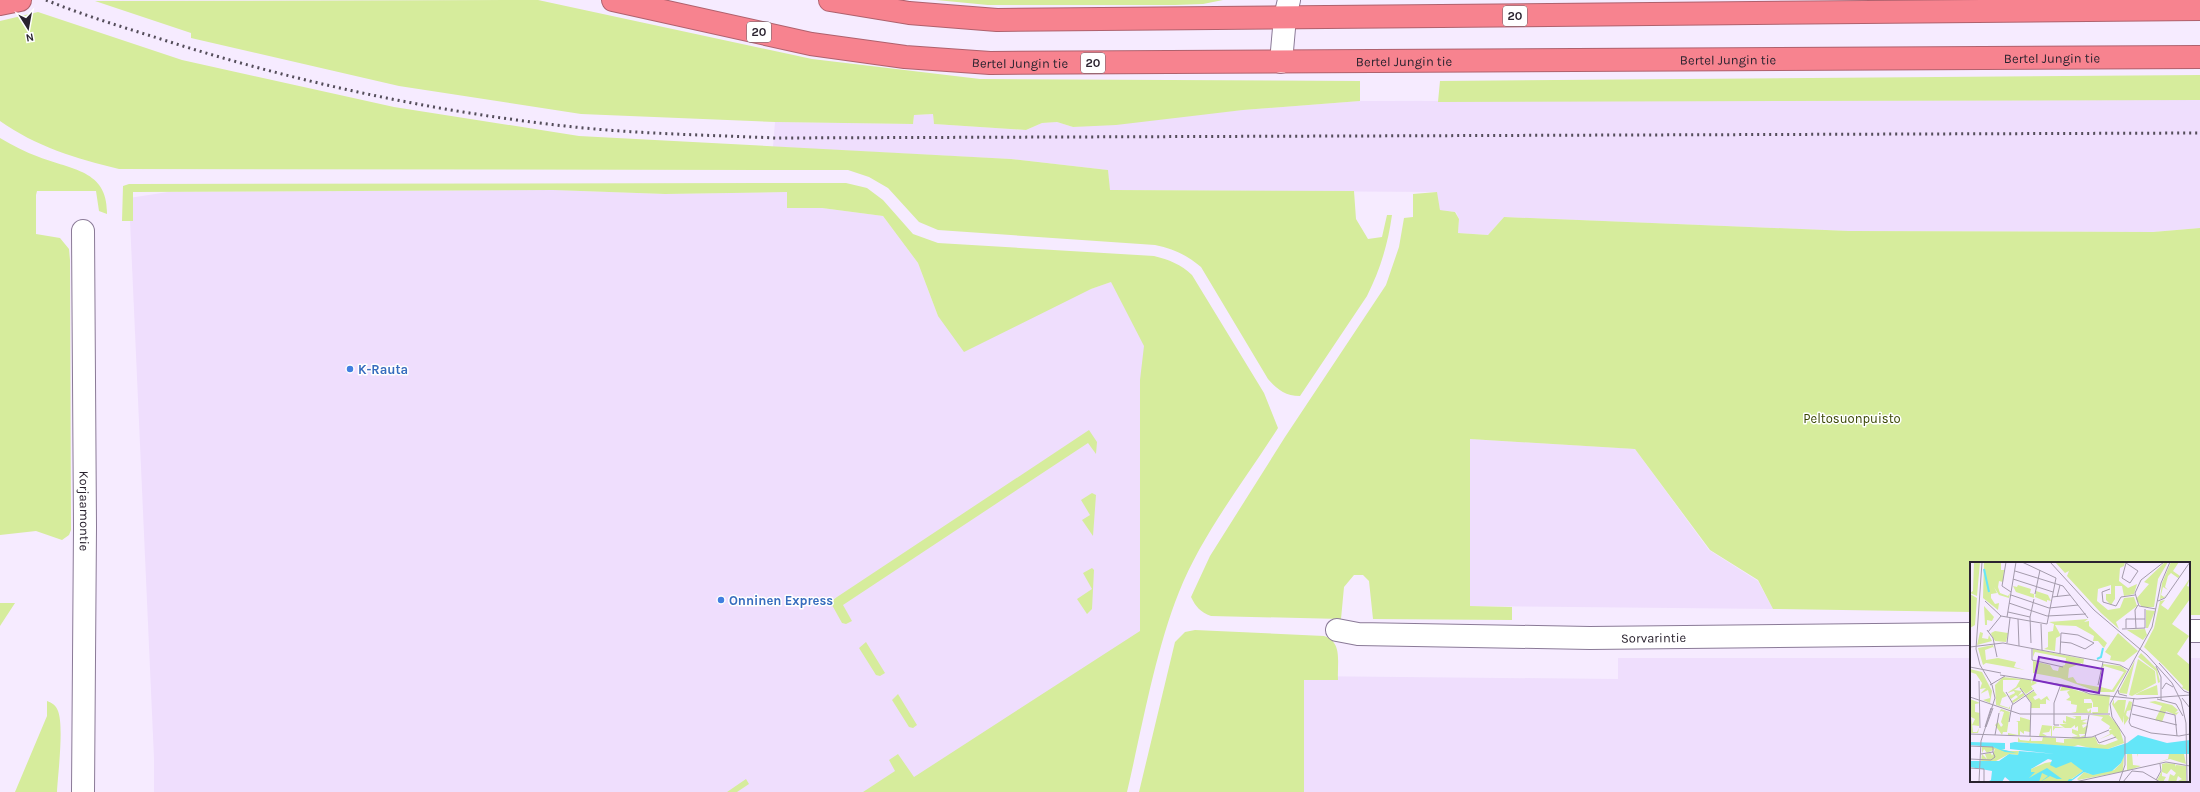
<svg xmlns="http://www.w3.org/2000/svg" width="2200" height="792" viewBox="0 0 2200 792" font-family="Karla,sans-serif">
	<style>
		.built { fill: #efdefd }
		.green { fill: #d6ec9c }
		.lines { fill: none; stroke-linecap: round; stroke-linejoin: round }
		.minor-casing { stroke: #8a7a97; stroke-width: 24 }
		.highway-casing { stroke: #af616d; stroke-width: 24 }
		.minor { stroke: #fff; stroke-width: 22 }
		.highway { stroke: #f7838f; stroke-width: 22 }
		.rail { stroke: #544d5a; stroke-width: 3; stroke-dasharray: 2 4; stroke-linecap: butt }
		.shop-dot { fill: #3f7fe0; stroke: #fff; stroke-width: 1.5 }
		.labels { text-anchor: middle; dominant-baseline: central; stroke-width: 3; stroke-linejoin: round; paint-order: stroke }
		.shield { fill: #fff; stroke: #6a656d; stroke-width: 1 }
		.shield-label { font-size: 12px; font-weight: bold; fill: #2a232f }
		.street-label { font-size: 13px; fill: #2a232f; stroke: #fff }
		.shop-label { font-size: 13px; font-weight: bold; fill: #366cbe; stroke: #fff; text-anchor: start }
		.park-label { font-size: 13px; fill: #384501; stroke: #fff }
		.inset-river { fill: none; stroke: #64e6f8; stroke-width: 2 }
		.inset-road { fill: none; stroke: #a49bac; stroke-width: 1 }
		.view { fill: #7b2cbf; fill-opacity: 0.15; stroke: #7b2cbf; stroke-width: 2 }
		.inset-edge { fill: none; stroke: #2a232f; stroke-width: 2 }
	</style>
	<rect width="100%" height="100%" fill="#f6ebff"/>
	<path class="built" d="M 2200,100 L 2200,228 L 2153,232 L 1849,231 L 1504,217 L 1488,235 L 1458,233 L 1459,219 L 1456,212 L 1440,210 L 1436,192 L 1109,190 L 1108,170 L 1011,159 L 773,147 L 775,122 L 913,124 L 914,115 L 933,114 L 934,124 L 1026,130 L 1042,123 L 1057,122 L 1073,127 L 1243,110 L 1360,101 Z
		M 553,190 L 665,194 L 787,192 L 788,208 L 822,208 L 883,216 L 918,263 L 938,316 L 1091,289 L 1155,266 L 1156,624 L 897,792 L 154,792 L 154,758 L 129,198 L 168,192 Z
		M 1470,439 L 1635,449 L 1709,550 L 1758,581 L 1773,609 L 1470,606 Z
		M 1618,658 L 1971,658 L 1971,781 L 2189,781 L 2189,658 L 2200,658 L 2200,792 L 1302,792 L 1302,676 L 1618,679 Z"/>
	<path class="green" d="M 538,0 L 812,59 L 980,79 L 1360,81 L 1360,101 L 1243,110 L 1116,125 L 1073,127 L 1057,122 L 1042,123 L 1026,130 L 934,124 L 933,114 L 914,115 L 913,124 L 775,122 L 581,114 L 399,86 L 191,38 L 191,33 L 95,1 Z
		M 936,0 L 1223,0 L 1203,4 L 1175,5 L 988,5 Z
		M 38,12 L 182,60 L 394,107 L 579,136 L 1011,159 L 1108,170 L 1110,190 L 1354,191 L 1356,219 L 1368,239 L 1382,237 L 1387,215 L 1392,215 C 1388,244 1380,270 1367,296 L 1300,396 C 1285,396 1277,389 1268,379 L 1201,267 C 1187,255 1174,249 1155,245 L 938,230 L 919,222 L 888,188 L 869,177 L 848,170 L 119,169 C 77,159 35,146 0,121 L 0,21 Z
		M 2200,75 L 2200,100 L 1438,102 L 1440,81 Z
		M 0,138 C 12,145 25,152 39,157 C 72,170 108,170 107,214 L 99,211 L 96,191 L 37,191 L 36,195 L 36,234 L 60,238 L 69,249 L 70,260 L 71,530 L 69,535 L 62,540 L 36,531 L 0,535 Z
		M 846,183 L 867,188 L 883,200 L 913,234 L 938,243 L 1154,256 C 1169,260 1181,264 1192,275 L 1264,393 L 1278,428 C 1245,480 1202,534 1179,592 C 1155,652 1142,728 1127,792 L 863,792 L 895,771 L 889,760 L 898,754 L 914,777 L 1140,631 L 1140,380 L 1144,346 L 1111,282 L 1091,289 L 964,352 L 938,316 L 918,263 L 883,216 L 822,208 L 787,208 L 787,192 L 665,194 L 553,190 L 133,192 L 133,221 L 122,221 L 123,186 L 129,184 Z
		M 1437,192 L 1440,210 L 1455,212 L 1459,219 L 1458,233 L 1488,235 L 1504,217 L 1849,231 L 2153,232 L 2200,228 L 2200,615 L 2189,615 L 2189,563 L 1971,563 L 1971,612 L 1773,609 L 1758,580 L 1710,550 L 1635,449 L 1470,439 L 1470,606 L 1512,607 L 1512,620 L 1373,619 L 1369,581 L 1363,575 L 1354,575 L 1344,587 L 1341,619 L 1211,616 C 1200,612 1196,607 1191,597 L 1210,556 L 1285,437 L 1386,285 L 1399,247 L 1404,218 L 1413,217 L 1413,194 Z
		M 1089,430 L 1097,442 L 1096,454 L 1088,443 L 843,605 L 852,621 L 846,624 L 842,623 L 832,605 L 833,600 L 837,597 Z
		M 1092,493 L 1096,495 L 1093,536 L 1082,520 L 1090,515 L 1081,500 Z
		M 1092,568 L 1094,570 L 1092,609 L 1087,614 L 1077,599 L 1092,589 L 1083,573 Z
		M 0,603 L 15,603 L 0,626 Z
		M 1195,630 L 1324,636 C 1343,642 1337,662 1338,680 L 1304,680 L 1304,792 L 1139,792 L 1175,642 L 1185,632 Z
		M 866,642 L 885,673 L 880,676 L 876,675 L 859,648 Z
		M 898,694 L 917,725 L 913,728 L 909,727 L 892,700 Z
		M 47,701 C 52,703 56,705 58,711 C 64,726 58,773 57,792 L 15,792 L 47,716 Z
		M 746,779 L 749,784 L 737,792 L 727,792 Z"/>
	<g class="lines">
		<defs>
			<g id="minor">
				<path d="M 1281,62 L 1285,17 L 1289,0"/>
				<path id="s1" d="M 83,231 L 85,527 L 83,792"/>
				<path id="s2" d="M 1337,630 L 1358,634 L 1590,638 L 1971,634"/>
				<path d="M 2189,631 L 2200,631"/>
			</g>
			<g id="highway">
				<path id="s3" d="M 613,0 L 811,44 L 905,57 L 990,63 L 2200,57"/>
				<path d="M 830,0 L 909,13 L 997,20 L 2200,9"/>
				<path d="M 0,4 L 20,0"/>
			</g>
		</defs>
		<use href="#minor" class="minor-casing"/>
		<use href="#highway" class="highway-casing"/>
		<use href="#minor" class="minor"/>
		<use href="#highway" class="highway"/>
		<path class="rail" d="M 46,0 C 85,16 126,28 167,41 C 299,83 435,112 574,127 C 641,134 708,135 776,138 L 2200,133"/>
	</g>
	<g class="shop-dot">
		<circle cx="350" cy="369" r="4"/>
		<circle cx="721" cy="600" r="4"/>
	</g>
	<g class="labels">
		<g class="shield">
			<rect x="1503" y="6" width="24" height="20" rx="3"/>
			<rect x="747" y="22" width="24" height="20" rx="3"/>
			<rect x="1081" y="53" width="24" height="20" rx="3"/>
		</g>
		<g class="shield-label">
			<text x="1515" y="16">20</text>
			<text x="759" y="32">20</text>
			<text x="1093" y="63">20</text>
		</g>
		<g class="street-label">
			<text stroke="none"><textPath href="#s3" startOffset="1445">Bertel Jungin tie</textPath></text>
			<text stroke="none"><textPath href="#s3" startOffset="1121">Bertel Jungin tie</textPath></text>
			<text stroke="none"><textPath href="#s3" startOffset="413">Bertel Jungin tie</textPath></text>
			<text stroke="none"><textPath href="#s3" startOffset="797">Bertel Jungin tie</textPath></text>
			<text stroke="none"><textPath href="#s1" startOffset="280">Korjaamontie</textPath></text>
			<text stroke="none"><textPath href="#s2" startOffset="317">Sorvarintie</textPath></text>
		</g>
		<g class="shop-label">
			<text x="358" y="369">K-Rauta</text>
			<text x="729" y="600">Onninen Express</text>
		</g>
		<g class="park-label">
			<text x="1852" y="418">Peltosuonpuisto</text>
		</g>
	</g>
	<g transform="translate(1970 562)">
		<rect width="220" height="220" fill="#f6ebff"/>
		<path d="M 4,0 L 10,0 L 7,34 L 0,31 L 3,29 ZM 14,0 L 31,0 L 31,8 L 34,8 L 33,20 L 29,19 L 28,25 L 30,31 L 38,34 L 40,31 L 39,36 L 29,33 L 24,25 L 27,31 L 21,32 L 21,36 L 25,42 L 29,41 L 28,48 L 13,36 ZM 85,0 L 155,0 L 154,4 L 150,6 L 149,19 L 158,26 L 167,22 L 164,32 L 154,34 L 152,24 L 145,24 L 145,37 L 141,43 L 136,38 L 136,32 L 141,32 L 141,23 L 128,27 L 127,39 L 138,48 L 150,46 L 154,36 L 164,35 L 167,44 L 146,60 L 149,67 L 131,51 L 97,14 L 99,9 L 95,11 ZM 195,0 L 198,0 L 188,17 L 184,45 L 172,45 L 166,37 L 179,22 L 174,20 ZM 201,0 L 209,0 L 203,9 L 210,14 L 208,16 L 201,11 L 198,14 L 195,25 L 198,28 L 193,25 L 191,33 L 194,35 L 197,32 L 194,36 L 190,37 L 192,21 ZM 220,16 L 217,24 L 220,25 L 220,37 L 202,62 L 219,74 L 207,92 L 220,103 L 220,130 L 212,126 L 213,124 L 194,104 L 174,85 L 184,66 L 190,39 L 195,38 L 191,43 L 198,48 ZM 48,23 L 61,27 L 60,31 L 64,32 L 64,36 L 46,30 L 43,24 L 47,25 ZM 66,29 L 78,33 L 81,39 L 77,38 L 77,40 L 65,35 ZM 0,32 L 7,36 L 5,63 L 0,66 ZM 14,44 L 24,55 L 22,59 L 17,58 L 17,63 L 15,63 ZM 176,48 L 185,49 L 178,66 L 176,66 ZM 118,57 L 114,60 L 119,59 L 119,64 L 137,81 L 134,86 L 128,79 L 123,79 L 124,74 L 106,64 L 85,63 L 90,72 L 90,74 L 86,76 L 85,89 L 74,87 L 78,85 L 78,70 L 83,69 L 84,62 L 79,60 ZM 175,67 L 177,73 L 173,78 L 157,68 ZM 25,69 L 38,71 L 36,80 L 25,79 L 20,71 L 22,73 L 21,71 ZM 10,70 L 13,71 L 12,76 L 18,77 L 19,73 L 22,79 L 7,83 ZM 148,71 L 168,89 L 154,100 L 140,98 L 141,94 L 135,90 ZM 23,83 L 24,87 L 23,85 L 15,88 L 16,98 L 28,96 L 46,100 L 44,105 L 55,108 L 16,101 L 13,103 L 8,86 ZM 63,87 L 114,97 L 113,103 L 112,101 L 99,106 L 98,116 L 103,115 L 107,121 L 129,125 L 132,115 L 131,125 L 142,128 L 154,110 L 134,104 L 132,110 L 133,102 L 151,104 L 157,109 L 144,130 L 128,130 L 90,116 L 63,111 L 63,99 L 80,103 L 83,108 L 88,109 L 89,105 L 95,103 L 96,96 L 65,90 L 63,95 ZM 171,91 L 187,107 L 190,120 L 188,121 L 186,109 L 168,95 ZM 168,97 L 185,109 L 186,121 L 162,134 L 159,133 ZM 165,98 L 157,132 L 150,131 L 149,129 ZM 0,107 L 12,110 L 22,129 L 20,141 L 13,138 L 20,136 L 18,128 L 10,132 L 16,126 L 10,127 L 12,121 L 6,112 L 0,110 ZM 33,115 L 61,118 L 61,122 L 62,118 L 67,121 L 61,124 L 63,127 L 56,132 L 49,125 L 44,128 L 52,129 L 48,134 L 53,131 L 55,133 L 43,141 L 42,139 L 48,135 L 46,133 L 41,137 L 39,134 L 45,131 L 44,129 L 37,131 L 46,125 L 50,118 L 33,118 L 33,129 L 37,134 L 32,136 L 30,143 L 39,146 L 40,144 L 40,147 L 26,143 L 25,123 ZM 187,123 L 188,133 L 165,133 L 170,130 ZM 92,124 L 119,132 L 140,133 L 138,151 L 123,152 L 122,150 L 128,150 L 128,145 L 123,145 L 123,141 L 121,137 L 114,137 L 114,141 L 122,141 L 122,146 L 117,147 L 118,150 L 121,147 L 121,151 L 101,151 L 106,150 L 107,143 L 101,142 L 101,139 L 96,138 L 100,135 L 97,130 L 100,128 L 90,129 ZM 64,129 L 67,133 L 63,135 L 65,138 L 69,136 L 71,138 L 77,134 L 80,139 L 76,137 L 76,142 L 70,142 L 70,146 L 61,146 L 61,140 L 56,134 ZM 0,137 L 10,141 L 5,142 L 5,150 L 10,151 L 9,164 L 2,163 L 5,157 L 1,155 L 3,170 L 7,170 L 9,166 L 8,171 L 0,171 ZM 144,137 L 144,142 L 148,138 L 156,138 L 153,161 L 142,142 ZM 159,139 L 162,140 L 161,148 L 157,149 L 156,153 L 159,156 L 154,163 L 154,152 ZM 185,139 L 202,143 L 208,148 L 205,151 L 209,150 L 206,153 L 196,149 L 192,160 L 185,158 L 192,144 L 179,140 ZM 31,147 L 40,150 L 37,170 L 33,170 L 32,173 L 25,163 L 28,160 L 31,165 L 33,163 L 31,160 L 34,150 L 31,149 L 29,151 ZM 121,153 L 139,153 L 149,165 L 154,181 L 138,187 L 124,187 L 108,183 L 102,185 L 48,180 L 48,175 L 50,178 L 59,179 L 61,175 L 61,179 L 72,179 L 73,175 L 86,176 L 86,180 L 94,181 L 94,177 L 125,175 L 128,182 L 135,183 L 148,178 L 142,172 L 128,178 L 140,172 L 139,169 L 142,167 L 139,167 L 140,164 L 131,158 L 133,155 ZM 96,154 L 105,157 L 106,155 L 102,154 L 111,154 L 111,158 L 118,157 L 112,160 L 118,161 L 112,163 L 113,166 L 118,163 L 116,172 L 109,172 L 110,175 L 115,173 L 114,176 L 102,176 L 102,172 L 102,175 L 108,174 L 102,171 L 102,167 L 108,169 L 108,164 L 105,166 L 105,163 L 101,166 L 85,166 L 83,169 L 83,164 L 95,166 L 89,162 L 97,162 L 93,161 L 93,158 L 96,160 ZM 50,155 L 60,158 L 60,170 L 54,169 L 54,172 L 50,169 L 50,173 L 38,173 L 38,171 L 48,173 L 48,160 L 46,159 L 50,159 ZM 72,163 L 82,164 L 82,174 L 78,174 L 81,174 L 81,166 L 79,170 L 72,171 L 77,174 L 69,174 ZM 12,184 L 25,185 L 38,189 L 49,189 L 48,193 L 39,192 L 26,199 L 11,199 L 12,192 L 17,197 L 15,192 L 21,191 L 22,194 L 25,187 L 17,191 L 14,187 L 12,191 ZM 165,190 L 168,191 L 168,195 L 167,191 L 162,192 L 163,203 L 171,204 L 156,209 L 108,218 L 107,217 L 114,210 L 120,212 L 144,208 L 151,201 L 154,193 L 153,209 L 157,208 L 157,192 ZM 199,192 L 214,192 L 216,202 L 200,197 L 186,201 L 198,197 ZM 93,198 L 105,201 L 113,209 L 97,220 L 59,220 L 62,216 L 57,219 L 62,210 L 57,213 L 61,207 L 75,201 ZM 196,201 L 205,202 L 206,205 L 206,203 L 216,204 L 216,220 L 208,219 L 212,217 L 208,214 L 206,220 L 198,220 L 200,212 L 204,214 L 206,211 L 201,207 L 197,212 L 192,210 L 192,214 L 196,215 L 193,220 L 187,218 L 192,209 L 192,202 Z" fill="#d6ec9c"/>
		<path d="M 168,173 L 197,181 L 220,178 L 220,192 L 155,192 L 151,201 L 142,209 L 123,213 L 114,210 L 100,220 L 97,220 L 99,217 L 87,217 L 80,214 L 70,220 L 78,214 L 72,211 L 69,220 L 41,220 L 35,215 L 32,220 L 17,220 L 21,218 L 22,209 L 0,205 L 0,199 L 29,199 L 39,192 L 48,193 L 49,189 L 85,192 L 40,187 L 40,181 L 45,180 L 138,187 L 157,181 ZM 78,197 L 82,198 L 80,203 L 86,206 L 101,200 L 113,209 L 102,217 L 92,217 L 77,206 L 59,216 L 65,210 L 61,210 L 61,207 ZM 0,180 L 35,181 L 35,187 L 31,187 L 47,191 L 35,190 L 23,185 L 0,183 Z" fill="#64e6f8" fill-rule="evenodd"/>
		<path class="inset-river" d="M 14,7 L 19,30M 127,97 L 131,95 L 133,86"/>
		<path class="inset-road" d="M 36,0 L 32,24 L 41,30M 80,0 L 124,48 L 177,93 L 202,121 L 211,139 L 216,161 L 217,220M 156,1 L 168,9 L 160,21 L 152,16 ZM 45,9 L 93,24 L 118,56M 43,17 L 83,30M 140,27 L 132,30 L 133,40 L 146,44 L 151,35M 65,32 L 70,8M 41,33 L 79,46 L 108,43M 82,35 L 100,33M 87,35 L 90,23M 151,35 L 165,33M 15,39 L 31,54M 188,39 L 195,36 L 220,0M 39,41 L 77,54 L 116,52M 186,47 L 169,44 L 165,31 L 171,18 L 194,0M 38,50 L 60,55M 31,54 L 77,62 L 86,16 L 52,0M 37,55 L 46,0M 48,57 L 49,84M 71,62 L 72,88M 156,66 L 156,57 L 175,57M 166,66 L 165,48 L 168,43M 152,67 L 175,66 L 175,47M 17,68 L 23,76 L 27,95M 18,70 L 31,54M 37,81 L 40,56M 61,81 L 60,55 L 64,37M 0,85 L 33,81 L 150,103 L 159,108M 62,86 L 62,98 L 93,105M 90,92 L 91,71 L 92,71 L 108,73 L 124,81 L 115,87 L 101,81 L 91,80M 189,101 L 214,129 L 219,131M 186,104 L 191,115 L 191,138M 0,105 L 31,111M 30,113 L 100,124 L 120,132 L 167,137 L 220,133M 9,119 L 10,166M 20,123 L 35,114M 128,123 L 133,100M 50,126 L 61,141 L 60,174M 192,127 L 196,121 L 203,125M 148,128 L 149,132 L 157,134M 36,130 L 43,142M 0,135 L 50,152 L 140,152M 164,136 L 159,160 L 161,164 L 181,171 L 209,174 L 220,172M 212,136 L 220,146M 187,137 L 206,142 L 213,154M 163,143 L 205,153 L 207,174M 162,152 L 207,163M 39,160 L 42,143 L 64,128M 89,163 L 84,163 L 84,141 L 91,122M 15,165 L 21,146M 16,165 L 23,146M 0,172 L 108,176 L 122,175 L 139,168M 25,173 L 29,151M 125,174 L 129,181 L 146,175M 115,175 L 119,153M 0,184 L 23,185 L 23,190M 11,192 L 23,190M 0,197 L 21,198 L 25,195 L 23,190M 0,206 L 14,207 L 14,220M 186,218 L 191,209 L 190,202M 9,220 L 11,179 L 25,136 L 22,123 L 10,103 L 6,87 L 12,0M 105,220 L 196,200 L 220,204M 149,220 L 155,203 L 155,175 L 142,155 L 140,142 L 182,65 L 191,21 L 200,0M 153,220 L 162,209 L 173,210 L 190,220"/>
		<path class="view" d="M 69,95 L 133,107 L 129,131 L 64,118 Z"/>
		<rect width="220" height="220" class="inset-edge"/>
	</g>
	<g transform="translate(28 28) rotate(169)" stroke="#ffffff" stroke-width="3" paint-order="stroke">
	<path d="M0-3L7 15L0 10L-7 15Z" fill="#2a232f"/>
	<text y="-6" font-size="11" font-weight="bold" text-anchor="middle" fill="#2a232f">N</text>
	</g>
</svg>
